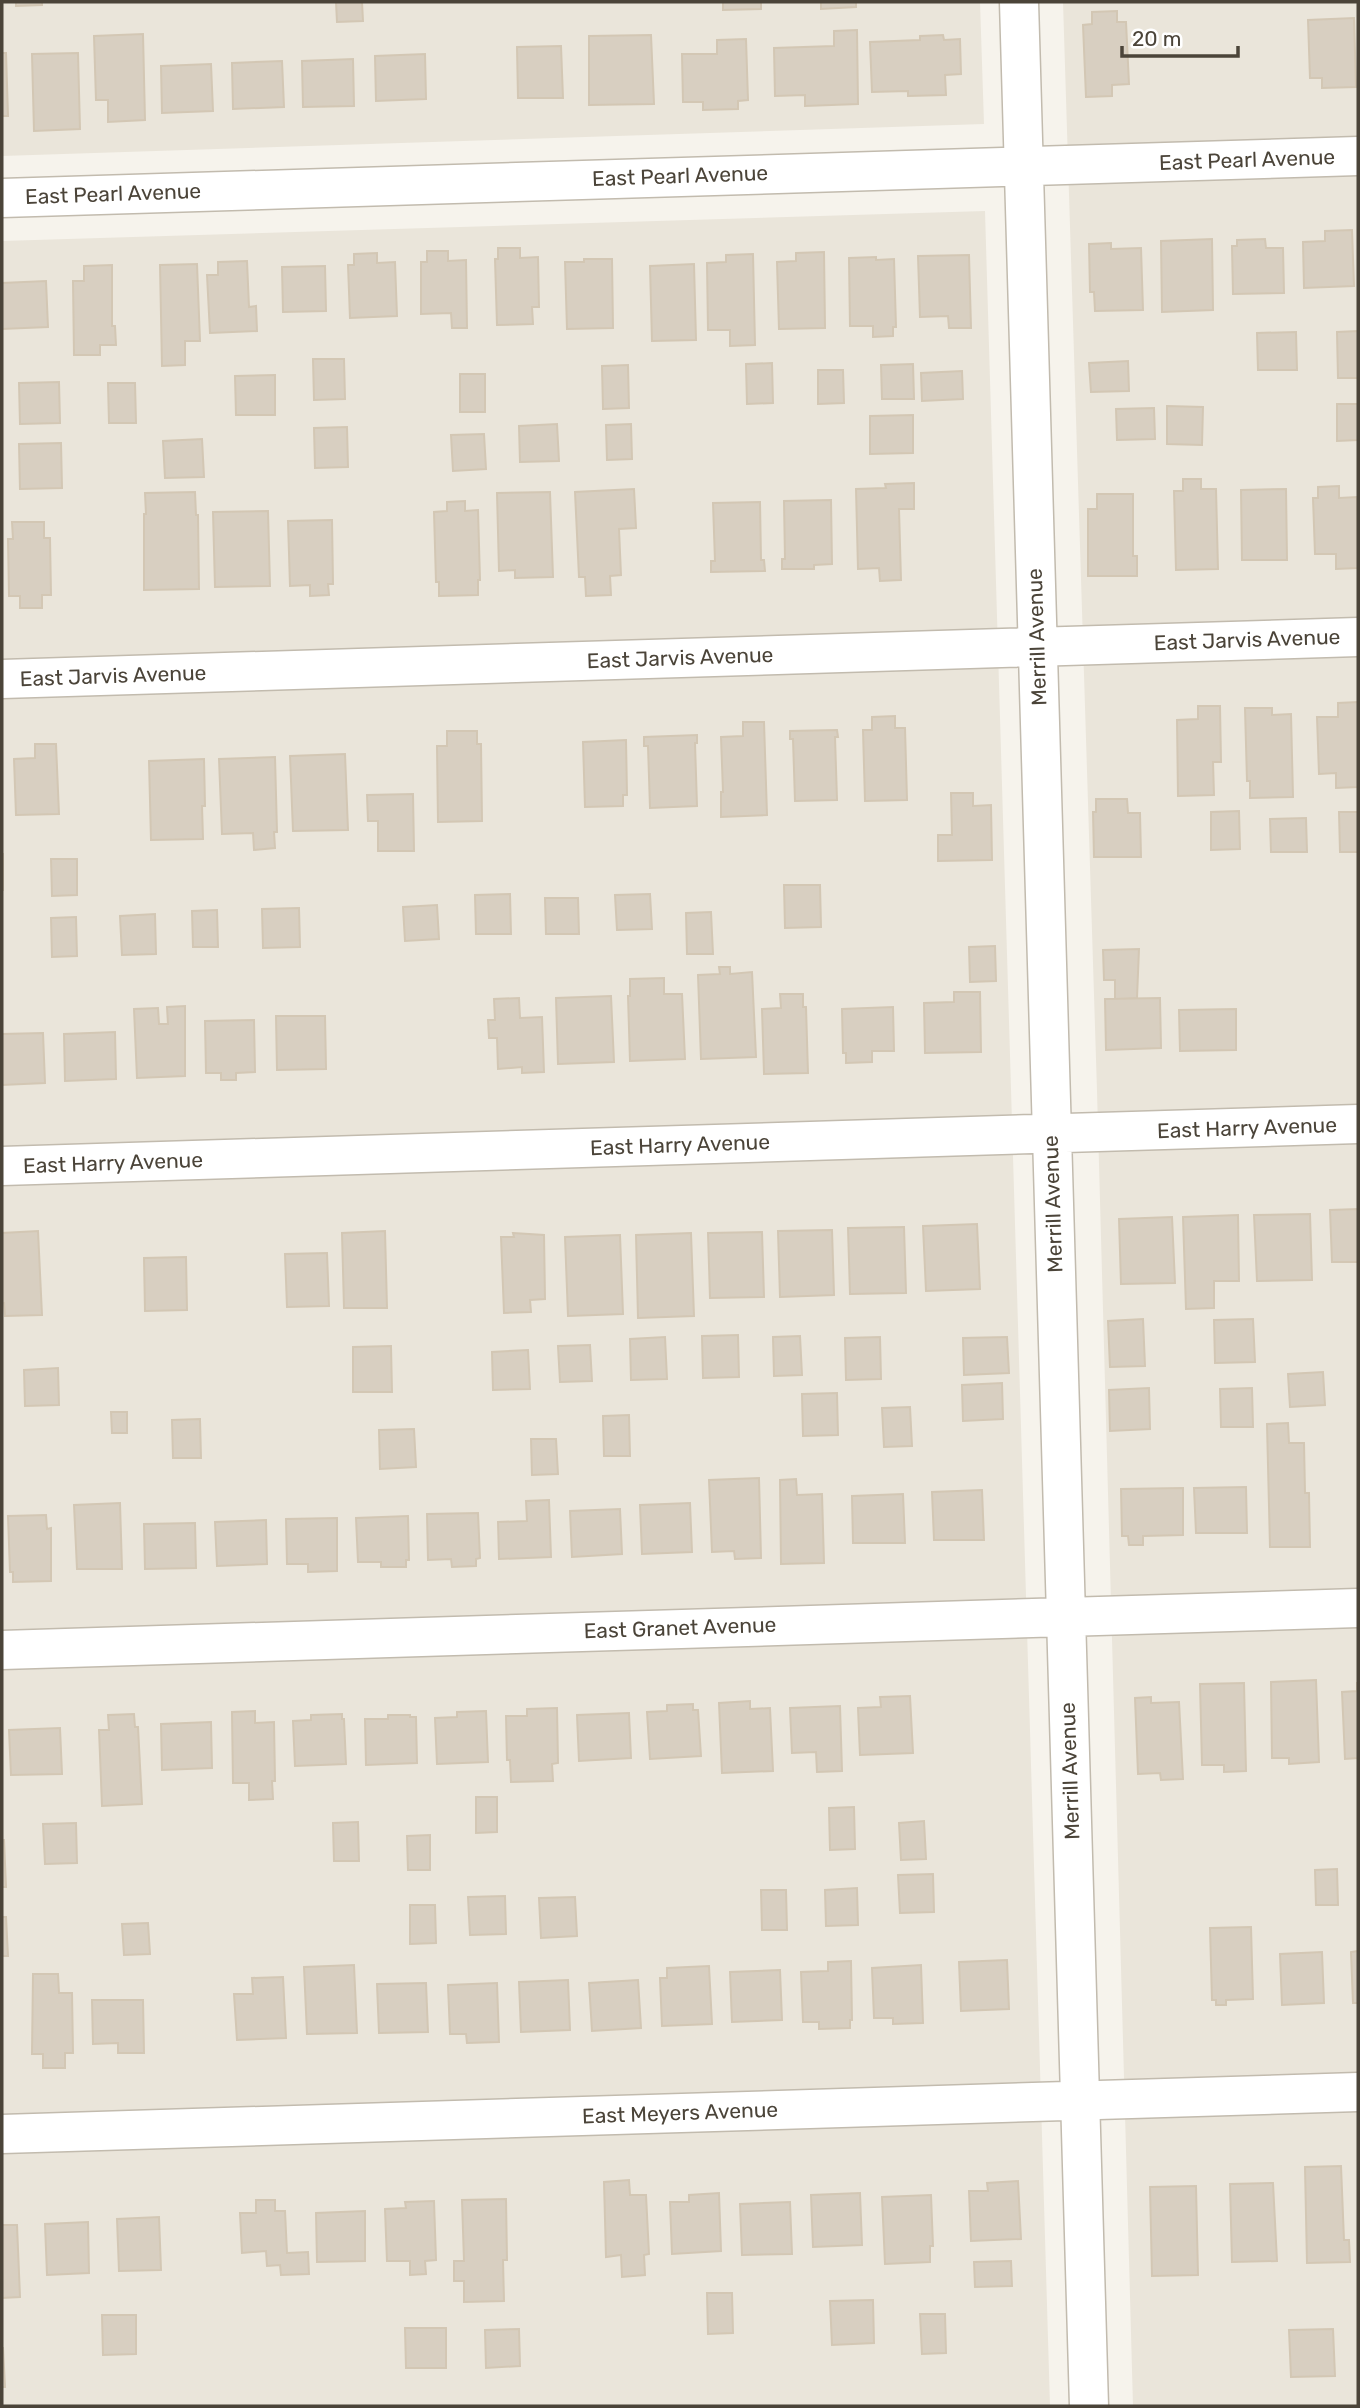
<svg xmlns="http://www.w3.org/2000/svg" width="1360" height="2408" viewBox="0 0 1360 2408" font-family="Rubik,sans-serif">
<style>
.residential{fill:#eae5da}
.building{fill:#d8cfc1;stroke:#d3c7b4;stroke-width:2}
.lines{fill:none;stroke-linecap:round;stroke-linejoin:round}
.minor-casing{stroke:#c2bbae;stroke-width:41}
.minor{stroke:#fff;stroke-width:38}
.labels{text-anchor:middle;stroke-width:6;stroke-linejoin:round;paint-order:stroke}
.street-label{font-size:21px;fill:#4b4439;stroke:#fff}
</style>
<rect width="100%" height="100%" fill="#f6f3ec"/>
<path class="residential" d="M2 2H980L984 124 2 156Z
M1063 2H1358V2406H1133L1097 1091Z
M985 211 1050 2406H2V241Z"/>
<path class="building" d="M16 2H42V5L16 6Z
M336 2H362L363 21 337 22Z
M723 2H761V9L723 10Z
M821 2H856V7L821 9Z
M1117 11V22H1126L1129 84 1112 85V96L1086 97 1083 25 1092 24V12Z
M1354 18 1356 87 1322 88V78H1310L1308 20Z
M857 30 858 104 805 106V95L775 96 774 48 834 46V31Z
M143 34 145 120 108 122V100H96L94 36Z
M651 35 654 104 589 105V36Z
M943 35 944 40 960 39 961 74 945 75 946 95 908 96V91L872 92 870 42 920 40V36Z
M746 39 748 100 738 101V109L703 110V102H683L682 54H717V40Z
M561 46 563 98H518L517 47Z
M2 53H6L8 116H2Z
M78 53 80 129 34 131 32 54Z
M425 54 426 99 376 101 375 56Z
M353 59 354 106 303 107 302 61Z
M282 61 284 107 233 109 232 63Z
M211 64 213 111 162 113 161 66Z
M1352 230 1354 286 1304 288 1303 242 1325 241V231Z
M1212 239 1213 310 1162 312 1161 241Z
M1265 239 1266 248H1283L1284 293 1233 294 1232 246H1237V240Z
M1111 243V249L1141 248 1143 310 1095 311 1094 292H1090L1089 244Z
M498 248H520V258L538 257 539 307H532L533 324 497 325 495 259H498Z
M427 251H448V261L466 260 467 328H452L451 313 421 314V262H427Z
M824 252 825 328 779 329 777 262 796 261V253Z
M377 253V263L395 262 397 316 350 318 348 265H354V254Z
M753 254 755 345 730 346V330H708L707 263 726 262V255Z
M969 255 971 328H949L948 316 920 317 918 256Z
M876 257V260L894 259 896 327H893V336L873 337V326H850L849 258Z
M584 259H612L613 328 567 329 565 262H584Z
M247 261 249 307 256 306 257 331 210 333 207 275H218V262Z
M197 264 200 341H185V365L162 366 160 265Z
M694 264 696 340 652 341 650 266Z
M112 265V326H115L116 345H100V355H74L73 281H84V266Z
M325 266 326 311 283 312 282 267Z
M46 281 48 327 2 329V283Z
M1358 331V378H1338L1337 332Z
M1296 332 1297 370H1258L1257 333Z
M313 359H344L345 399 314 400Z
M1128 361 1129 391 1091 392 1089 363Z
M772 363 773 403 747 404 746 364Z
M913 364 914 399H882L881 365Z
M628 365 629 408 603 409 602 366Z
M818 370H843L844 403 818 404Z
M962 371 963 399 922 401 921 373Z
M460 374H485V412H460Z
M275 375V415H236L235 376Z
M59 382 60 423 20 424 19 383Z
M108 383H135L136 423H109Z
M1337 404H1358V440L1337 441Z
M1167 406 1203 407 1202 445 1167 444Z
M1154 408 1155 439 1117 440 1116 409Z
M913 415V453L870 454V416Z
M557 424 559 461 520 462 519 426Z
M631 424 632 459 607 460 606 425Z
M347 427 348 467 315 468 314 428Z
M484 434 486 469 453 471 451 435Z
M202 439 204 477 165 478 163 441Z
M61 443 62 488 20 489 19 444Z
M1183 479H1201V489H1216L1218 569 1176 570 1174 491H1183Z
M914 483V509H899L901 580 880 581 879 568 858 569 856 489 886 488 885 484Z
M1339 486V498L1357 497 1358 568 1336 569V554H1315L1313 498H1318V487Z
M634 489 636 528 619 529 621 575 610 576 611 595 586 596 585 577H579L575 492Z
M1286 489 1287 560H1242L1241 490Z
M195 492 196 515H198L199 589 144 590V514H146L145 493Z
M550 492 553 577 515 578V570L499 571 497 493Z
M1097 494H1133V556H1137V576H1088V509H1097Z
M831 500 832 564 814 565V569H782V559H785L784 501Z
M465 501V511L478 510 480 580H478V595L439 596V582H436L434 512 447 511V502Z
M760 502 761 560H764L765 571 711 572V561H715L713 503Z
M268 511 270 586 215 587 213 512Z
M332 520 333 584H328L329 595 310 596V585L290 586 288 521Z
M12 522H44V538H50L51 595H42V608H20V596H9L8 539H13Z
M1358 702V787L1336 788V773L1319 774 1317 717H1338V703Z
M1198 706H1220L1221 762H1213L1214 795 1178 796 1177 720 1198 719Z
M1245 708H1272V715L1291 714 1293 797 1250 798V781H1247Z
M895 716V728H905L907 800 865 801 863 730H872V717Z
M743 722H764L767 815 721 817V792H723L721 737 743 736Z
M837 730 838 737H835L837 800 795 801 793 739H790V731Z
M447 731H477V744H481L482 821 438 822 437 746H447Z
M697 735V743H695L697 806 650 808 648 746H644V737Z
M626 740 627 795H623V806L585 807 583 742Z
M35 744H56L59 814 16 815 14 759 35 758Z
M345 754 348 830 293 831 290 756Z
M275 757 277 832H274L275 848 254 850 253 833 222 834 219 759Z
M204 759 205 806H202L203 839 151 840 149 761Z
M951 793H973V806L991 805 992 860 938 861V835H952Z
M413 794 414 851H378V821H368L367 795Z
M1096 799H1127L1128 813H1140L1141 857H1094L1093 812H1096Z
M1239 811 1240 849 1211 850V812Z
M1339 812H1358V852H1340Z
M1306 818 1307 852H1271L1270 819Z
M2 854H3V890H2Z
M51 859H77V895L52 896Z
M784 885H820L821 927 785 928Z
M510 894 511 934H476L475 895Z
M650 894 652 929 617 930 615 895Z
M545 898H578L579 934H546Z
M437 905 439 939 405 941 403 907Z
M299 908 300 947 263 948 262 909Z
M217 910 218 947H193L192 911Z
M711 912 713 954H687L686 913Z
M155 914 156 954 122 955 120 916Z
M76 917 77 956 52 957 51 918Z
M995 946 996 981 970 982 969 947Z
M1139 949 1137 998 1115 999V980H1104L1103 950Z
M719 967H730V974L752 972 756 1057 701 1059 698 975 720 974Z
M664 978V994H682L685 1059 630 1061 628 996H630V979Z
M954 992H980L981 1052 925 1053 924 1003 954 1002Z
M780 994H803V1007H806L808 1073 764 1074 762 1009 781 1008Z
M611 996 614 1062 558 1064 556 998Z
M519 998 520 1018 542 1017 544 1072 522 1073V1067L498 1069 497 1038H489L488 1020H495L494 999Z
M1160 998 1161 1048 1106 1050 1105 999Z
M185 1006V1076L137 1078 134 1009 158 1008 159 1024H168L167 1007Z
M893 1007 894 1051H872V1062L846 1063V1053H843L842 1009Z
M1236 1009V1050L1180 1051 1179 1010Z
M276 1016H325L326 1069 277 1070Z
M254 1020 255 1072 236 1073V1080H221V1073H206L205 1021Z
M115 1032 116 1079 65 1081 64 1034Z
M43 1033 45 1083 2 1085V1034Z
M1358 1209V1262H1332L1330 1210Z
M1310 1214 1312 1280 1257 1281 1254 1215Z
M1238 1215 1239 1281H1214V1308L1186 1309 1183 1217Z
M1172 1217 1175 1283 1121 1284 1119 1219Z
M977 1224 980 1289 926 1291 923 1226Z
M904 1227 906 1293 850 1294 848 1228Z
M832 1230 834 1295 780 1297 778 1231Z
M38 1231 42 1315 5 1316 4 1303H2V1233Z
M385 1231 387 1308H344L342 1233Z
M762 1232 764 1297 710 1298 708 1233Z
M513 1233 544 1235 545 1299 530 1300 531 1312 504 1313 501 1237H514Z
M691 1233 694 1316 638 1318 636 1235Z
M620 1235 623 1314 568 1316 565 1237Z
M327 1253 329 1306 287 1307 285 1254Z
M186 1257 187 1310 145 1311 144 1258Z
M1143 1319 1145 1366 1110 1367 1108 1321Z
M1253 1319 1255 1362 1215 1363 1214 1320Z
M738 1335 739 1377 703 1378 702 1336Z
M800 1336 802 1375 774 1376 773 1337Z
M665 1337 667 1379 631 1380 630 1339Z
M880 1337 881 1379 846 1380 845 1338Z
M1007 1337 1009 1373 964 1375 963 1338Z
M590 1345 592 1381 560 1382 558 1346Z
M391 1346 392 1392H353V1347Z
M528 1350 530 1389 493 1390 492 1352Z
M58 1368 59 1405 25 1406 24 1370Z
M1323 1372 1325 1405 1290 1407 1288 1374Z
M1002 1383 1003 1419 963 1421 962 1385Z
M1149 1388 1150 1429 1110 1431 1109 1390Z
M1252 1388 1253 1427H1221L1220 1389Z
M837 1393 838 1435 803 1436 802 1394Z
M910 1407 912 1446 884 1447 882 1408Z
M111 1412H127V1433H112Z
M629 1415 630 1456H604L603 1416Z
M200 1419 201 1458H173L172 1420Z
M1288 1423 1289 1443H1304L1305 1493H1309L1310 1547H1270L1267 1424Z
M414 1429 416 1467 380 1469 379 1430Z
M531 1439H556L558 1474 532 1475Z
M759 1478 761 1558 735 1559 734 1551 712 1552 709 1480Z
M796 1479 797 1495 822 1494 824 1563 781 1564 780 1480Z
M1246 1487 1247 1533H1196L1194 1488Z
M1183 1488V1535L1143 1536V1545H1129L1128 1536H1122L1121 1489Z
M982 1490 984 1540H934L932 1492Z
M903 1494 905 1543H853L852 1496Z
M549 1500 551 1557 499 1559 498 1522 527 1521 526 1501Z
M120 1503 122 1569H77L74 1505Z
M690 1503 692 1552 642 1554 640 1505Z
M620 1509 622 1554 572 1557 570 1511Z
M478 1513 480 1558 476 1559V1566L452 1567 451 1559 428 1560 427 1514Z
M46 1515 47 1529 51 1528V1581L13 1582V1572H10L8 1516Z
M408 1516 409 1560H406V1567H381V1562H358L356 1518Z
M337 1518V1571L308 1572V1564H287L286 1519Z
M266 1520 267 1564 217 1566 215 1522Z
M195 1523 196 1568 145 1569 144 1524Z
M1316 1680 1319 1762 1289 1764V1758H1272L1271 1682Z
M1244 1683 1246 1771 1224 1772V1765H1202L1200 1684Z
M1357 1683H1358V1758L1345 1759 1342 1692 1357 1691Z
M910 1696 913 1753 860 1755 858 1708 881 1707 880 1697Z
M1151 1697V1703L1179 1702 1183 1779 1161 1780 1160 1773 1138 1774 1135 1698Z
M750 1701V1709L770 1708 773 1771 722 1773 719 1703Z
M693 1704V1710H698L701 1756 650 1759 647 1712 667 1711V1705Z
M840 1706 842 1771 817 1772 816 1752 792 1753 790 1708Z
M557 1708 558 1763 552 1764 553 1781 511 1782 510 1760H507L506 1716H527V1709Z
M255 1711V1723L274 1722 275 1781H272L273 1799 249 1800V1783H233L232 1712Z
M486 1711 488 1762 437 1764 435 1718 457 1717V1712Z
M629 1713 631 1758 579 1761 577 1715Z
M134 1714 135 1727H138L142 1804 102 1806 99 1730H109L108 1715Z
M342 1714V1719H344L346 1764 295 1766 293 1721 311 1720V1715Z
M388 1715H410V1717H416L417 1763 366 1765 365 1719H388Z
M211 1722 212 1768 162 1770 161 1724Z
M60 1728 62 1774 11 1775 9 1730Z
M476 1797H497V1832L476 1833Z
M854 1807 855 1849 830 1850 829 1808Z
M924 1821 926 1859 901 1860 899 1823Z
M358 1822 359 1861H334L333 1823Z
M76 1823 77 1863 45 1864 43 1824Z
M430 1835V1870H408L407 1836Z
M2 1840H4L6 1887H2Z
M1337 1869 1338 1905H1316L1315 1870Z
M933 1874 934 1912 900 1913 898 1875Z
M857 1888 858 1925 826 1926 825 1890Z
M761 1890H786L787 1930H762Z
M505 1896 506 1934 470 1935 468 1897Z
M575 1897 577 1936 541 1938 539 1898Z
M410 1905H435L436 1943 410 1944Z
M2 1917H6L8 1956H2Z
M148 1923 150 1954 124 1955 122 1924Z
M1251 1927 1253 1999 1226 2000V2005H1216V2000H1212L1210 1928Z
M1358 1951V2003H1353L1351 1952Z
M1322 1952 1324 2003 1282 2005 1280 1954Z
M1007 1960 1009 2009 961 2011 959 1962Z
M851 1961 852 2020H850V2028L819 2029V2022H803L801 1972 828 1971V1962Z
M354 1965 357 2033 307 2034 304 1967Z
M921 1965 923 2023 893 2024V2018H874L872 1968Z
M709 1966 712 2024 662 2026 660 1978H667V1968Z
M780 1970 782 2020 732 2022 730 1972Z
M33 1974H58L59 1993H72L73 2053H65V2068H43V2054H32Z
M283 1977 286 2038 237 2040 234 1994H253L252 1978Z
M568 1980 570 2030 521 2032 519 1982Z
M638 1980 641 2028 592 2031 589 1983Z
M426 1983 428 2032 379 2033 377 1984Z
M497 1983 499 2042 467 2043 466 2034H450L448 1985Z
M92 2000H143L144 2053H118V2043L93 2044Z
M1341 2166 1344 2240H1349L1350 2262 1307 2263 1305 2167Z
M629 2180 630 2195H646L649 2254 644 2255 645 2275 622 2277 621 2255 606 2257 604 2182Z
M1018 2181 1021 2239 971 2241 969 2191H988L987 2183Z
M1273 2183 1277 2261 1232 2262 1230 2184Z
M1196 2186 1198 2275 1152 2276 1150 2187Z
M719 2193 721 2251 672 2254 670 2202H689V2195Z
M860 2193 862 2245 813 2247 811 2195Z
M931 2195 933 2246H930V2262L885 2264 882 2197Z
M506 2199 507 2260H503L504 2301 464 2302V2281H454V2261H464L462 2200Z
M256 2200H275V2211H285L287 2253 308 2252 309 2274 281 2275 280 2265 267 2266 266 2251 242 2253 240 2213H256Z
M434 2201 436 2260 425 2261 426 2274 410 2275V2261H387L385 2209 406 2208 405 2202Z
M790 2202 792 2254 742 2255 740 2204Z
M365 2211V2261L317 2262 316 2213Z
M159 2217 161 2270 119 2271 117 2219Z
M88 2222 89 2273 47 2275 45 2224Z
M2 2225H17L20 2297 2 2298Z
M1011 2261 1012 2286 975 2287 974 2262Z
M707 2293H732L733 2333 708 2334Z
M873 2300 874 2343 832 2345 830 2301Z
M920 2314H945L946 2353 922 2354Z
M102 2315H136V2354L103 2355Z
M405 2328H446V2368H406Z
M519 2329 520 2366 486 2368 485 2330Z
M1333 2329 1335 2376 1291 2377 1289 2330Z
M2 2348H3L5 2387H2Z"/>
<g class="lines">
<g class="minor-casing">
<path id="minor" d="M1019 2 1089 2406
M2 198 1358 156
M2 679 1358 637
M2 1166 1358 1124
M2 1650 1358 1608
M2 2134 1358 2092"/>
</g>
<use href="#minor" class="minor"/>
</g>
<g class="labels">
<g class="street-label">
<text transform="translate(1247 160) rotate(-2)" y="7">East Pearl Avenue</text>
<text transform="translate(680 176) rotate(-2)" y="7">East Pearl Avenue</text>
<text transform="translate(113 194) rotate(-2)" y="7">East Pearl Avenue</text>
<text transform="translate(1037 637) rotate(-92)" y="7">Merrill Avenue</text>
<text transform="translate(1247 640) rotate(-2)" y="7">East Jarvis Avenue</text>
<text transform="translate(680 658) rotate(-2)" y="7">East Jarvis Avenue</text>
<text transform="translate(113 676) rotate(-2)" y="7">East Jarvis Avenue</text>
<text transform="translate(1247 1128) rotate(-2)" y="7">East Harry Avenue</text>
<text transform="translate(680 1145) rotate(-2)" y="7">East Harry Avenue</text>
<text transform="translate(113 1163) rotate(-2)" y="7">East Harry Avenue</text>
<text transform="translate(1053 1204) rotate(-92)" y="7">Merrill Avenue</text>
<text transform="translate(680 1628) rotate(-2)" y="7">East Granet Avenue</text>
<text transform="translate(1070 1771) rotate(-92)" y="7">Merrill Avenue</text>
<text transform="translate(680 2113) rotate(-2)" y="7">East Meyers Avenue</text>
</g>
</g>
<rect width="1360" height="2408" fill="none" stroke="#4b4439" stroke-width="7"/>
<path d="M1122 46v10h116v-10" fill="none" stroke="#4b4439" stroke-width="3.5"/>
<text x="1132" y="46" font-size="21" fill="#4b4439" stroke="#ffffff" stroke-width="5" paint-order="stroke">20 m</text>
</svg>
